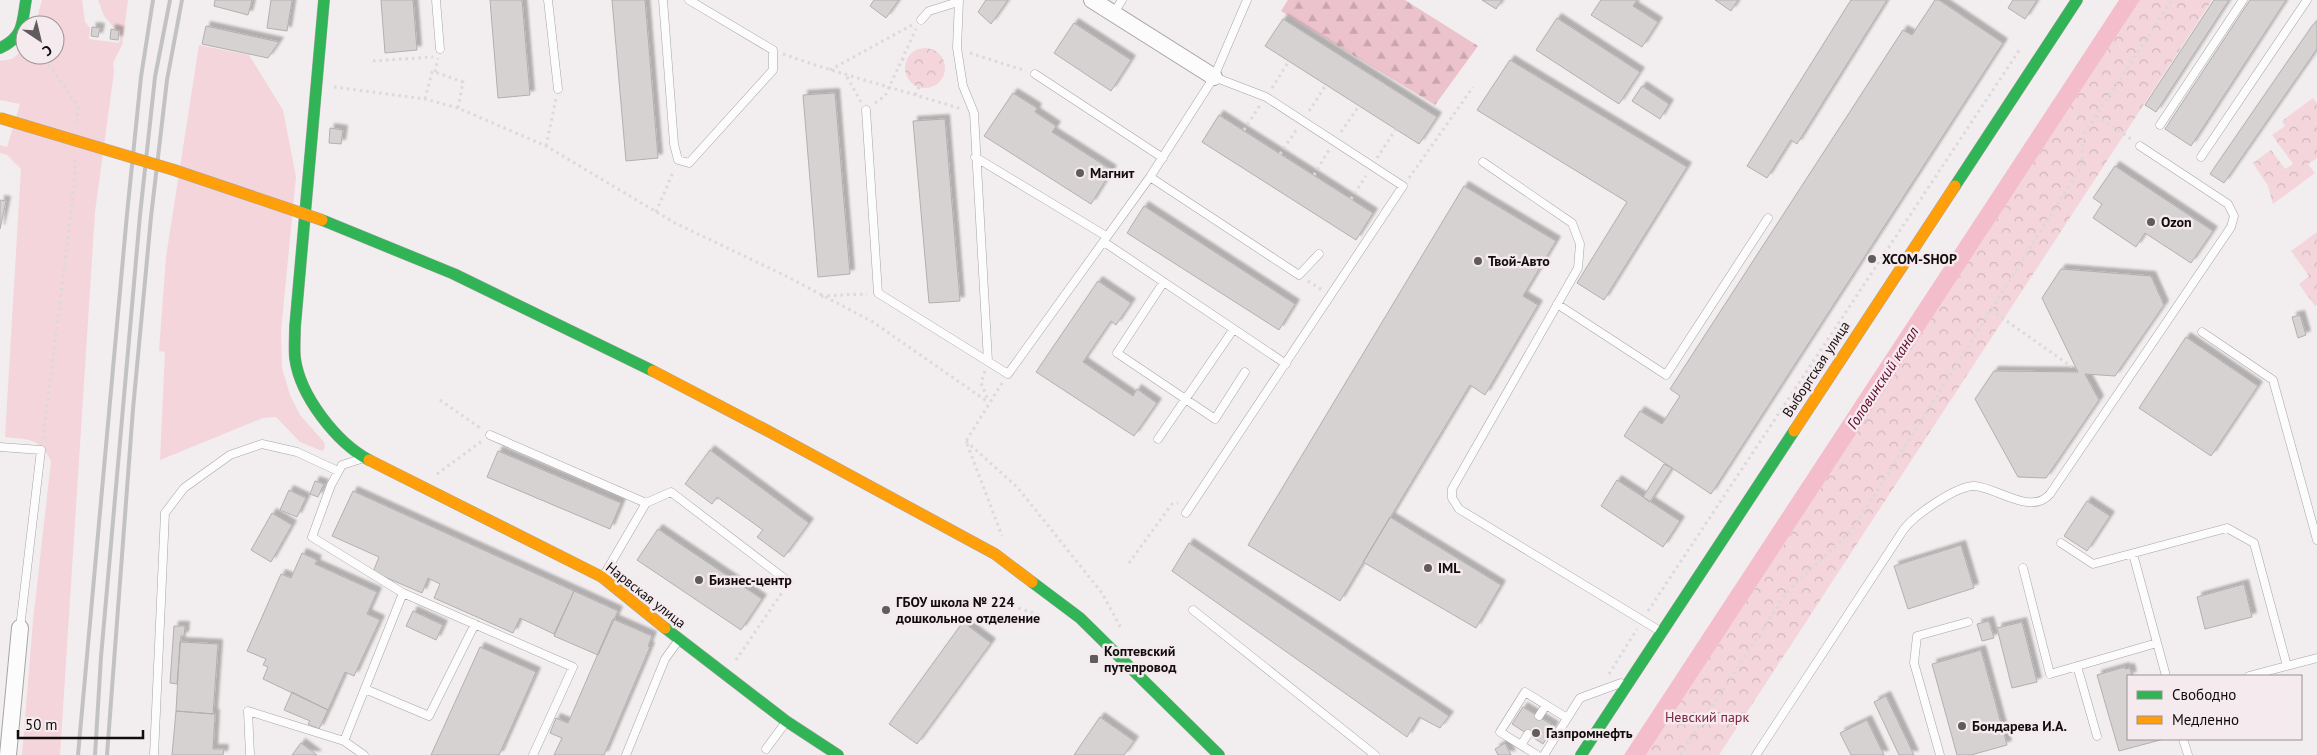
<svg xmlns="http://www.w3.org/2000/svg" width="2317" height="755" viewBox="0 0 2317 755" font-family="'PT Sans',sans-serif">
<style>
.grass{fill:#f4d5dc}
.forest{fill:url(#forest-firs)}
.park{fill:url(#park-crowns)}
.water{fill:#f3bdcb}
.building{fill:#d6d2d2;stroke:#b3afb0;filter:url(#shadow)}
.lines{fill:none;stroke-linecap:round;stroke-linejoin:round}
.lane-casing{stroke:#a8a4a5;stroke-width:9}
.street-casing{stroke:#a8a4a5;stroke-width:18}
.fast-casing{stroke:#a8a4a5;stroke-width:12}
.slow-casing{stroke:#a8a4a5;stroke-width:12}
.path{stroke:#dbd9da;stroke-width:3;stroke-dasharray:2.5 4;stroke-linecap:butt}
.lane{stroke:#fdfcfc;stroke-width:8}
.street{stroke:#fdfcfc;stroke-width:16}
.fast{stroke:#30b455;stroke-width:11}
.slow{stroke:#ff9f0a;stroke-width:11}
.rail{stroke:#c3c2c3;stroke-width:4}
.fast-bridge-casing{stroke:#a8a4a5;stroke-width:12;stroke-linecap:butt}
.slow-bridge-casing{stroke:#a8a4a5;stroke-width:12;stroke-linecap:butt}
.fast-bridge{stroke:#30b455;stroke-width:11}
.slow-bridge{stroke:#ff9f0a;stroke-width:11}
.poi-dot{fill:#605b5c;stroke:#f5eaed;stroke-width:2}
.labels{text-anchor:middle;stroke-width:5;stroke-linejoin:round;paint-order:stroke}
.poi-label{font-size:14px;font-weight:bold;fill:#110d0e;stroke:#f5eaed;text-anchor:start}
.street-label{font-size:14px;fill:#110d0e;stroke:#f5eaed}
.park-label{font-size:14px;fill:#7b2643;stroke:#f5eaed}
.water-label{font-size:15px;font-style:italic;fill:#5d042b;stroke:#f5eaed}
</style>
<defs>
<pattern id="forest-firs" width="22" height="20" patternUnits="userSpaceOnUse" patternTransform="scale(1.25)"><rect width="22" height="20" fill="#ecc2cc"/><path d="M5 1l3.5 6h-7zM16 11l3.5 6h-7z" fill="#c9a6ae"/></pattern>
<pattern id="park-crowns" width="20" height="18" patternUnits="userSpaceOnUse" patternTransform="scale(1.25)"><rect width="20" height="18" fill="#f4d5dc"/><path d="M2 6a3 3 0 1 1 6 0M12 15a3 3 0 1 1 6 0" fill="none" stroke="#d0b6bc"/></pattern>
<filter id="shadow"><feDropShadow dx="4.5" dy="-4.5" stdDeviation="1" flood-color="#0004"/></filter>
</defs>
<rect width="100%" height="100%" fill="#f2edee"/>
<path class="grass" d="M42 0H82L85 22 90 28 89 39 119 43 121 30 115 29 104 16 98 0H128L122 45 113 63 114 72 95 212 60 755H22L33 621 51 461C39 437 29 440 5 437L21 169 7 155 0 153V145L7 147 20 104 0 100V61L12 59 25 48V55H55V25H35Z
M199 45 249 55 283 110 296 177 281 331 282 368 290 395 300 415 324 442 325 448 322 451 300 442 276 417 263 418 160 460 165 352 159 351 166 257Z"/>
<path class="forest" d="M1288 0H1405L1478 46 1435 105 1281 11Z"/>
<path class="park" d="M2140 0H2212L1719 755H1646Z
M905 68a20 20 0 1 1 40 0a20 20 0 1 1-40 0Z
M2313 98 2317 103V158L2308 164 2315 173 2273 204 2268 186 2253 163 2271 150 2285 169 2293 164 2272 135 2285 126 2282 121Z
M2317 232V305L2315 306 2299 284 2309 276 2291 251Z"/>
<path class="water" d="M2119 0H2140L1646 755H1624Z"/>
<path class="building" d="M215 0H252L248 15 214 6Z
M271 0H292L287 31 267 28Z
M381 0H413L417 50 385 53Z
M490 0H522L530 95 498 98Z
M612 0H645L658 158 626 161Z
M874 0H897L898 1 886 18 870 6Z
M986 0H1008L991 24 978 12Z
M1482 0H1502L1496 9Z
M1601 0H1637L1633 6 1658 22 1642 47 1591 15Z
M1715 0H1738L1731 11Z
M1851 0H1887L1797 144 1791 140 1767 178 1747 166Z
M1935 0H1939L2003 43 1711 494 1624 436 1640 411 1662 424 1680 396 1670 389 1903 30 1912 35Z
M2013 0H2037L2025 19 2008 8Z
M2214 0H2229L2156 112 2145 105Z
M2250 0H2286L2191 146 2165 129Z
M1557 18 1640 72 1619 104 1536 50Z
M1283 19 1437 117 1419 144 1265 46Z
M2317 21V49L2224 183 2210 174 2312 26Z
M1074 23 1131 60 1111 91 1054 53Z
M206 26 279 42 268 58 202 44Z
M92 27 100 28 98 37 91 36Z
M111 29 119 31 118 40 110 39Z
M1510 60 1687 167 1604 300 1577 283 1627 202 1477 110Z
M1642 86 1669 104 1660 119 1632 101Z
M835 93 850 274 818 277 803 95Z
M1013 93 1037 108 1035 112 1056 126 1052 132 1112 170 1091 204 984 136Z
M1219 115 1373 213 1356 240 1202 142Z
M945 119 960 301 929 303 913 121Z
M330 128 343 130 341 144 329 143Z
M2115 166 2213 231 2191 263 2145 233 2136 247 2093 218 2102 204 2093 198Z
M1464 186 1556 241 1523 296 1538 305 1485 395 1470 385 1340 601 1248 545Z
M0 200 6 201 0 229Z
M1144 206 1295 304 1279 330 1127 233Z
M2061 269 2151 276 2164 305 2115 376 2085 374 2099 400 2046 478 2018 477 1975 399 1994 371 2078 372 2042 298Z
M1098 281 1131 303 1116 325 1111 321 1083 362 1133 396 1137 389 1157 403 1134 436 1036 372Z
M2300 315 2306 335 2298 338 2292 317Z
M2186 337 2258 386 2211 456 2139 408Z
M710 450 809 523 784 557 757 537 763 530 724 502 717 497 712 504 685 484Z
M498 451 621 503 610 529 487 477Z
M1664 464 1672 468 1650 502 1643 497Z
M1617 480 1680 521 1663 547 1601 506Z
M315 481 324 484 318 497 310 494Z
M289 490 306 498 297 517 280 510Z
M353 491 574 591 554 634 520 618 513 633 434 598 440 584 428 578 422 593 373 572 379 557 332 536Z
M2087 501 2110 516 2087 551 2064 536Z
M272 513 292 525 271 562 251 550Z
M1390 517 1501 585 1476 628 1363 562Z
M658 529 762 599 741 630 637 560Z
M1189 543 1449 716 1440 728 1419 717 1407 737 1172 571Z
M1961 545 1974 588 1908 609 1894 566Z
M302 553 317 560 315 564 377 592 367 614 380 620 354 676 345 672 328 710 263 679 268 667 263 665 266 659 247 651 281 574 291 578Z
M2244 584 2252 617 2205 629 2197 597Z
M574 591 618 611 598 655 554 636Z
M413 611 443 625 436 640 406 626Z
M613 619 652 636 648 646 650 647 604 755H554L562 738 550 733 556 718 568 723Z
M1989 621 1994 638 1982 641 1977 624Z
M963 622 991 643 917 744 889 724Z
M2022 622 2037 682 2012 688 1997 628Z
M174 626H185L184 636H181L177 684 170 683Z
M180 642 218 644 213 714 176 711Z
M480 647 536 672 499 755H431Z
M1981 650 2007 745 1971 755H1957L1932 664Z
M2125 667V669L2130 668 2132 676H2128V739H2164L2119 751 2097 675Z
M292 692 328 710 319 729 308 724 310 721 284 710Z
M1886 696 1914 755H1899L1874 702Z
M1523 707 1554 726 1543 744 1512 724Z
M176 711 215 714 213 749H224L223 755H172Z
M1100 717 1134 741 1124 755H1074Z
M1867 720 1884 755H1851L1840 733Z
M301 743 317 755H292Z
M1505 743 1511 755H1498L1495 749Z"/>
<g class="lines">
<g class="lane-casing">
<path id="lane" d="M436 0 440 49
M548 0 558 89
M663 0 674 144 678 160 689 163 773 70V50L689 0
M959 0 957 48 963 86 974 113 988 361
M1113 14 1122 0
M921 20 929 11 958 2 956 0
M1035 74 1163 158
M866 110 878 293 1008 374 1150 177 1214 77 1247 0
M2160 125 2243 0
M975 157 1106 236
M2201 157 2307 0
M1483 162 1572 223 1580 244 1578 268 1452 489V498L1459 509 1660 631
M1150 177 1299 275 1319 254
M1104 242 1286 364
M1163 283 1117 353 1215 419 1245 372
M1557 304 1666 375 1768 218
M2202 332 2273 380 2317 540
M490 435 646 503 604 575
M1158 439 1233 330
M0 447 41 450 20 628
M361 459 342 465 331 485 312 537 403 593 573 667 533 755
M646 503 671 492 789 582
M1186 513 1403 186 1266 97 1214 77
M2061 543 2093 564 2227 528 2254 543 2287 666
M2133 554 2166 676
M2023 568 2050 674 2157 643
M1193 610 1375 755
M2077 666 2097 736
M2249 676 2317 658
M365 689 429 716 475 624
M1539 716 1546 705
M2183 739 2188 755
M1521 745 1528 734
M766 749 786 722
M154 755 165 513 184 488 230 455 262 444 297 452 338 471
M250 755 248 711 344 741
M364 755 344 741 403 593
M626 755 665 659 678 641
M1537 755 1500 732 1525 692 1567 718
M1544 755 1580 698 1621 683
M1756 755 1904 529C1915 515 1957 485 1975 486 1998 488 2031 516 2050 494L2231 227 2234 216 2228 204 2140 146
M1940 755 1914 663 1917 636 1968 622"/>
</g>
<g class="street-casing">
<path id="street" d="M1092 0 1214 77
M8 755 20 628"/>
</g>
<g class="fast-casing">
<path id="fast" d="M324 0 295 327C295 337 294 348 295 358 300 396 336 442 369 460
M0 48C24 37 22 23 26 0
M1955 186 2077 0
M1032 582 1080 618 1219 755
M665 628 786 721 838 755
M1581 755 1794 431"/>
</g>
<g class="slow-casing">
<path id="slow" d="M768 431 995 554 1032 582
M1794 431 1955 186
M369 460 602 577 665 628"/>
</g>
<path class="path" d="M970 53 1026 71
M783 54C842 75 902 90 961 109
M39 55 53 70 78 106 77 121
M902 59 907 61
M373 61 433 57
M830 70 912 25
M435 72 438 58
M847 77 861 102
M334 87 425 99 458 108 546 146 675 223 786 276 873 322 988 402
M1272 88 1289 61
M915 95 919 87
M425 99 432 72H435L463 82 458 108
M875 103 885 96 916 29
M1309 111 1326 85
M2096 116 2131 139
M1244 130 1260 105
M1341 132 1359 106
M546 146 556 99
M1280 154 1297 129
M1377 158 1396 129
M1314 175 1329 150
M1409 178 1473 87
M1351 199 1366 176
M656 212 674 170
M1308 281 1322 290
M821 296 867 294
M1991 310 2072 367
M985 371 981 383 988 400
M1002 383 966 441 1002 536
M440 400 480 428
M43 439 74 187 75 160
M966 441 1018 488 1102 593 1122 630
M437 474 482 441
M1129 563 1172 504 1178 503
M1006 604 1039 615
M1648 611 2020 49
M736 660 783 591
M1609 674 1637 629
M1680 755 1787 592 1853 529 2081 167 2084 134 2172 0"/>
<use href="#lane" class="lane"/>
<use href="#street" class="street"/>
<use href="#fast" class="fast"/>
<use href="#slow" class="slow"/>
<path class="rail" d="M78 755 127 214 141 77 153 0
M95 755 101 657 140 215 155 77 170 0
M107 755 133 409 151 217 167 80 182 0"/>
<g class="fast-bridge-casing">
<path id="fast-bridge" d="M322 220 454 274 653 371"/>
</g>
<g class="slow-bridge-casing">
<path id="slow-bridge" d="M0 118 174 170 322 220
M653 371 768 431"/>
</g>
<use href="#fast-bridge" class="fast-bridge"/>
<use href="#slow-bridge" class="slow-bridge"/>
</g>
<g class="poi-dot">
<circle cx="1080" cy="173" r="5"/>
<circle cx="2151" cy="222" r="5"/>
<circle cx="1872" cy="259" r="5"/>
<circle cx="1478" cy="261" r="5"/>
<circle cx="1428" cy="568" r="5"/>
<circle cx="699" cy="580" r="5"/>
<circle cx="886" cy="610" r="5"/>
<rect x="1089" y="654" width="10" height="10" rx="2.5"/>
<circle cx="1962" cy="726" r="5"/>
<circle cx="1536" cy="733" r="5"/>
</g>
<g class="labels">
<g class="poi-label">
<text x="1090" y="178">Магнит</text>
<text x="2161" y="227">Ozon</text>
<text x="1882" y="264">XCOM-SHOP</text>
<text x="1488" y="266">Твой-Авто</text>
<text x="1438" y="573">IML</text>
<text x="709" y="585">Бизнес-центр</text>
<text x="896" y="607">ГБОУ школа № 224<tspan x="896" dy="16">дошкольное отделение</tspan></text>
<text x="1104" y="656">Коптевский<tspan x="1104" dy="16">путепровод</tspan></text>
<text x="1972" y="731">Бондарева И.А.</text>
<text x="1546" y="738">Газпромнефть</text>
</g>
<g class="street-label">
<text transform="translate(1816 369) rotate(-57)" y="5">Выборгская улица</text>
<text transform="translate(646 595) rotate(38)" y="5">Нарвская улица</text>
</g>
<g class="park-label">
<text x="1707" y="722">Невский парк</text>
</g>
<g class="water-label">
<text transform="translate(1883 378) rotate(-57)" y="5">Головинский канал</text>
</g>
</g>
<rect x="2127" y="675" width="175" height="65" fill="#f5eaed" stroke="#9a9294"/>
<rect x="2137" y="691" width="25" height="8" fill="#30b455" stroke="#9a9294"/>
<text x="2172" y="700" font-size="15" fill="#110d0e">Свободно</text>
<rect x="2137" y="716" width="25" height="8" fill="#ff9f0a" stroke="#9a9294"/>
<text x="2172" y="725" font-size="15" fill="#110d0e">Медленно</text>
<g transform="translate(40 40) rotate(145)"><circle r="24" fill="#f5eaed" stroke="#9a9294"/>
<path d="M0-4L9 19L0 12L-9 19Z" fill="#605b5c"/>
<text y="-8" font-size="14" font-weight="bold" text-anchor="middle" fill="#110d0e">С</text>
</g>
<path d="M18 730v8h125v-8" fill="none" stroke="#110d0e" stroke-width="2.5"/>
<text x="25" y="730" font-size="15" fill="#110d0e" stroke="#f5eaed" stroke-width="4" paint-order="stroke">50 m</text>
</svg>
